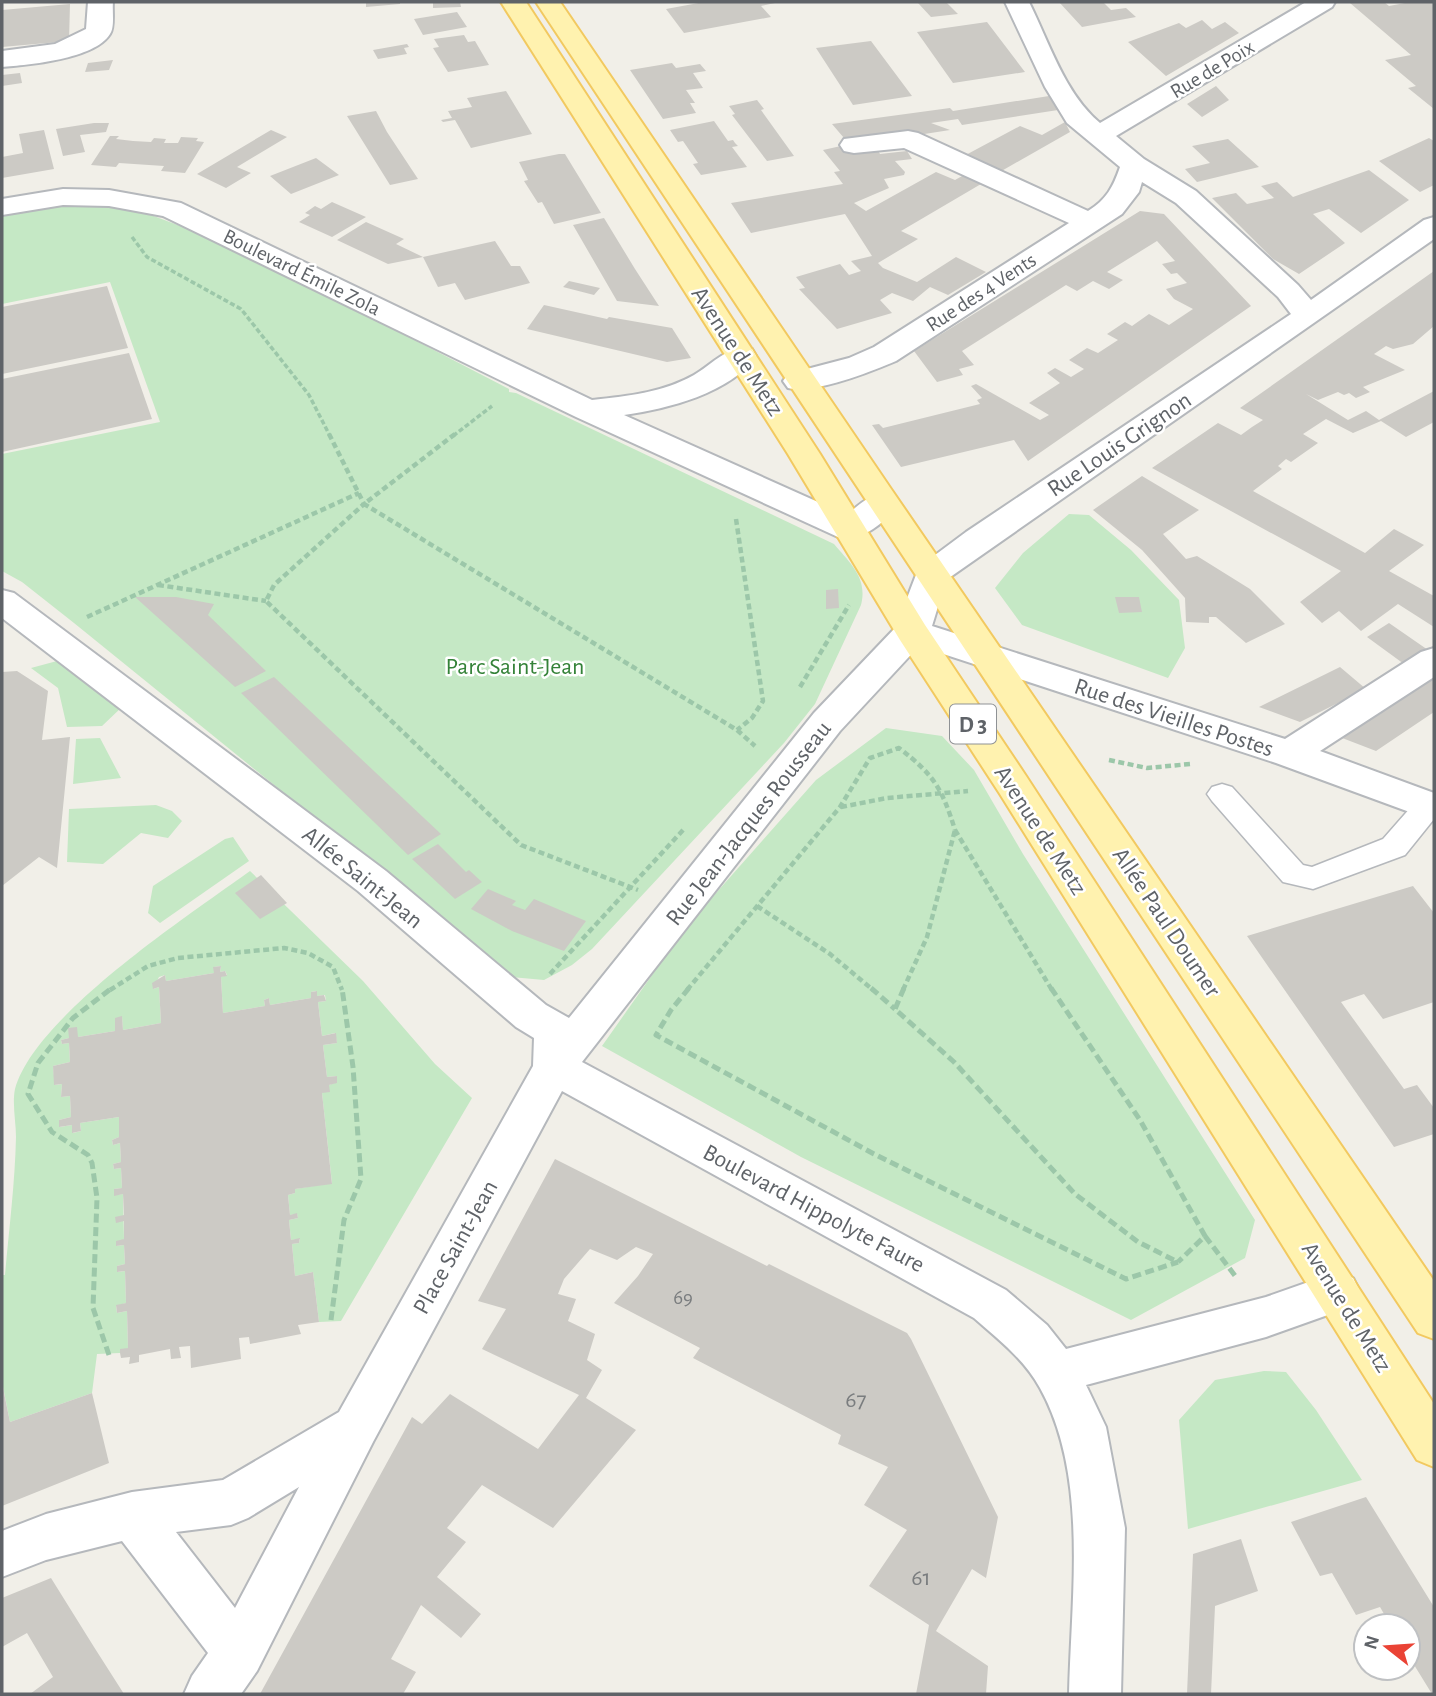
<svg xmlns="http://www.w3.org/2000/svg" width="1436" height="1696" viewBox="0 0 1436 1696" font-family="'Alegreya Sans',sans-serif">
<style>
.green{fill:#c5e8c5}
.building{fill:#cccac5}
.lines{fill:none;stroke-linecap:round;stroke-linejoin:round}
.lane-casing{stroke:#b5b8bc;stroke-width:3}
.street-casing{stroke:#b5b8bc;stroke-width:4}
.primary-casing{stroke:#f2c960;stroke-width:4}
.path-far2{stroke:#9cc7a9;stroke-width:3.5;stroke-dasharray:5 2.5;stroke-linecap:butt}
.path-far1{stroke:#9cc7a9;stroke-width:4.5;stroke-dasharray:6 3.5;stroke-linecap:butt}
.path{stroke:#9cc7a9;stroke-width:5;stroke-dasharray:9 4.5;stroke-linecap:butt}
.lane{fill:#fff;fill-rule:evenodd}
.street{fill:#fff;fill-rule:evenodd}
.primary{fill:#fff2af;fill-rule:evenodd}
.labels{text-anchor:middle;stroke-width:5;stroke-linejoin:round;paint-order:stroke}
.far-street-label{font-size:21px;fill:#5f6368;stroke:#fff}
.number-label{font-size:21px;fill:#7a7d7f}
.shield{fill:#fff;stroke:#8f9295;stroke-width:2}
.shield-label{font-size:23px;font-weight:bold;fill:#5f6368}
.street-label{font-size:24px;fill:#5f6368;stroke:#fff}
.park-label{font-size:24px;fill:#348238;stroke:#fff}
.near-number-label{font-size:24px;fill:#7a7d7f}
</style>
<rect width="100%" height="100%" fill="#f1efe8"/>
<path class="green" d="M72 205 108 206 151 215 207 236 320 291 509 389V392L516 393 834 544C850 563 868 578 861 605L815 704 784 743 592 949 572 965 544 980 511 977 74 623 22 582 2 571V454L160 422 110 282 2 304V212Z
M1069 514 1089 515 1131 550 1179 600 1185 648 1168 678 1022 625 995 588 1023 553Z
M57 661 122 707 102 726 67 727 58 688 31 668Z
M886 728 942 736 974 770 1023 854 1255 1220 1245 1258 1131 1320 801 1157 602 1046 686 927 816 780Z
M100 738 121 778 73 784 76 739Z
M156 805 172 811 182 821 168 838 141 833 103 864 67 862 69 809Z
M233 837 249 861 160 923 148 913 153 886 225 839Z
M250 871 363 981 435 1064 472 1098 341 1321 319 1322 313 1272 295 1276 292 1244 299 1243 300 1239 291 1240 289 1220 298 1218 297 1214 290 1215 288 1195 295 1193V1189L332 1183 322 1093 329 1085 337 1082V1076L327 1077 323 1045 337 1043 335 1033 322 1036 318 1002 326 1001 325 995 317 996 316 991 311 992V998L270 1005 269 998 264 1000 265 1006 223 1013 221 977 227 975 225 971 220 972 221 966 214 967V973L166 981 165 975 159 977 153 989 159 987 161 1023 123 1030 122 1017 115 1031 78 1037 69 1028V1038L61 1040 62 1044 69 1043 70 1062 53 1066 55 1085 62 1084 61 1097 70 1096 71 1117 59 1120 60 1127 72 1125 73 1133 81 1131 80 1123 119 1117V1137L112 1140 113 1145 120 1143 121 1162 113 1164 114 1169 121 1168 122 1188 114 1189V1195L123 1194 124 1239 116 1246 124 1245 125 1264 117 1266 118 1272 125 1271 126 1303 116 1306 117 1313 127 1311 128 1348 120 1353 97 1354 92 1393 10 1422 2 1382V1275H5C9 1229 15 1183 16 1137 16 1122 12 1104 15 1089 35 1016 188 916 250 871Z
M1264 1371 1286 1372 1316 1410 1362 1480 1188 1529 1179 1420 1215 1380Z"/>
<path class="building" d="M366 2H400V4L366 7Z
M433 2H460L461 7 433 8Z
M704 2H775V3L761 6 771 17 684 33 666 9Z
M946 2 958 14 931 17 918 3Z
M1059 2H1103L1111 10 1126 8 1136 17 1082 27Z
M1352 2H1384L1389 6 1410 2H1434V109L1408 88 1416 86 1385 60 1411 55 1350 3Z
M70 4 69 41 2 47V10Z
M457 12 467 27 423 35 414 19Z
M1202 20 1212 29 1225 22 1239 33 1166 76 1128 42 1179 23 1186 28Z
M987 22 1025 72 953 83 917 32Z
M464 35 468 42 475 41 489 65 448 72 433 48 439 47 434 39Z
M871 41 912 96 853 105 816 48Z
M407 44 409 47 404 48 407 54 378 59 373 50Z
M113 60 109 70 85 72 88 63Z
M672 63 676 68 700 64 706 71 693 73 703 88 686 90 695 103H690L696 113 663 119 630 70Z
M20 73 22 83 2 86V75Z
M1216 86 1229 100 1202 117 1187 104Z
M506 91 532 134 471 148 455 120 443 122 441 120 452 118 448 111 472 107 467 98Z
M1049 96 1058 110 962 125 958 119 931 123 950 130 918 135 911 130 844 138 832 124 950 108 953 111Z
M757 100 764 109 761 110 794 156 767 161 732 115 735 114 729 106Z
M376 111 387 132 418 179 390 185 347 116Z
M714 121 728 141 733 140 735 143 738 146 732 147 747 167 701 175 693 164 698 163 683 141 678 142 670 130Z
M1065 122 1070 132 998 173 962 157 1020 126 1042 135Z
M94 123H109L106 132 80 135 85 152 63 156 56 129Z
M44 130 54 169 2 178V157L23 153 19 134Z
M271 130 287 137 237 167 251 173 226 188 197 174Z
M110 136H119L116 139 133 141 151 142 154 138 166 139 164 143H178L181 137 198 138 196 141 204 142 185 173 161 171 164 166 119 163 116 167 91 165Z
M1429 138 1434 141V185L1420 192 1379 161Z
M1228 139 1259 167 1197 182 1185 169 1210 163 1192 146Z
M850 144 877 149 880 154 907 151 912 159 895 161 905 172 904 175 884 179 889 188 854 203 866 211 936 172 955 180 964 175 981 184 901 231 918 239 878 263 883 268 917 282 956 257 986 272 948 295 930 287 913 301 892 293 880 300 892 313 837 329 799 289 805 288 796 277 840 264 849 275 861 271 851 261 872 256 845 214 751 233 731 203 843 184 834 172 840 171 823 150Z
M559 154H565L601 213 554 224 542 202 538 203 524 181 528 180 519 162Z
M316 158 339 175 291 194 270 176Z
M1369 170 1409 200 1361 233 1329 209 1313 214 1345 243 1299 274 1273 259 1212 198 1236 193 1247 204 1274 198 1261 186 1277 182 1293 197Z
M332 202 366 217 332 237 299 222 310 215 305 213 315 206 321 209Z
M1140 211 1164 214 1251 306 1028 461 1014 440 901 467 872 425 879 424 883 428 980 404 977 400 982 398 971 386 976 384 1040 420 1049 415 1029 403 1060 383 1047 373 1055 368 1071 377 1084 369 1069 360 1087 348 1098 353 1118 340 1107 334 1125 322 1132 326 1149 314 1169 325 1193 309 1174 299 1166 289 1187 283 1177 273 1171 274 1162 264 1175 261 1157 241 1107 272 1123 280 1109 289 1093 281 1077 291 1066 285 962 351 974 365 959 369 963 375 937 382 914 351Z
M604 218 635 269 659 306 617 301 573 225Z
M366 222 404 239 396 244 423 257 388 264 337 240Z
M495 241 511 266H520L530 283 465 300 455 283 438 287 423 257Z
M1434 271V326L1413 344 1393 349 1386 346 1374 354 1405 370 1363 387 1370 392 1356 398 1349 393 1344 395 1338 392 1318 400 1306 394 1348 420 1366 411 1379 420 1434 391V422L1406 437 1381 421 1353 433 1326 419 1303 434 1318 443 1291 462 1286 459 1278 466 1282 469 1253 491 1365 553 1394 529 1424 545 1389 571 1434 596V627L1398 604 1361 631 1339 611 1322 623 1300 602 1341 571 1152 468 1218 423 1241 435 1252 427 1263 420 1240 408Z
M569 281 600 288 594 295 563 287Z
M107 286 128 348 2 374V307Z
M544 305 607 319 609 317 672 328 691 358 667 362 527 329Z
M129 353 152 419 2 452V379Z
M1142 476 1199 510 1163 534 1186 559 1197 556 1250 589 1285 624 1246 643 1216 617H1209V623L1186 622 1185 598 1142 550 1093 510Z
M838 589 839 608 826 609V590Z
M135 597H176L214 604 208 615 266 671 235 687Z
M1115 597H1139L1142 612 1119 613Z
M1389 623 1428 650 1404 664 1367 637Z
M1340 667 1366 689 1300 722 1259 707Z
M17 671 48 691 42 740 70 737 57 868 39 857 2 886V672Z
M1434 672V712L1376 751 1337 736Z
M274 677 441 834 408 855 241 693Z
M438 844 466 872 469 870 482 882 455 899 412 859Z
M261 875 287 903 260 919 235 893Z
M1413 886 1434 913V1002L1383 1019 1364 994 1341 1002 1404 1089 1417 1085 1434 1108V1134L1394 1147 1247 936Z
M488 889 516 901 512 905 525 910 534 899 586 921 564 951 512 931 471 909Z
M221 966 220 972 225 971 227 976 221 977 223 1013 265 1006 264 1000 269 998 270 1005 311 998V992L317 991V996L324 995 326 1001 318 1002 322 1036 336 1033 337 1043 323 1045 327 1077 337 1076V1083L329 1085 330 1092 322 1093 332 1184 295 1189V1193L288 1195 290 1215 297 1213 298 1218 289 1220 291 1240 300 1238 299 1243 292 1244 295 1276 313 1272 319 1322 298 1325 301 1334 250 1344 249 1337 239 1338 241 1359 191 1368 190 1346 179 1347 181 1358 171 1359 170 1349 139 1355V1362L129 1364 130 1357 121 1358 120 1353V1349L128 1348 127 1311 117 1313 116 1305 126 1303 125 1271 117 1272V1266L125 1264 124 1245 116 1246V1241L124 1239V1221L116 1223 115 1217 124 1215 123 1194 114 1196V1189L122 1188 121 1168 114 1169 113 1164 121 1162 120 1143 113 1145 112 1140 119 1137V1117L80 1123 81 1131 72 1133V1125L59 1127V1120L71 1117 70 1096 61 1097 62 1084 54 1085 53 1066 70 1062 69 1043 62 1044 61 1040 69 1038 68 1028 77 1027 78 1037 115 1031V1018L122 1016 123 1030 161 1023 159 987 153 989 152 983 165 975 166 981 214 973 213 967Z
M555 1159 767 1266 769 1264 907 1333 911 1339 998 1517 986 1578 972 1569 936 1631 988 1666 986 1694H916L929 1625 869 1586 907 1530 864 1505 888 1467 838 1444 841 1435 693 1358 700 1348 614 1303 638 1276 653 1254 636 1247 617 1260 590 1249 564 1279 558 1294 576 1299 568 1321 595 1334 587 1360 602 1370 586 1398 636 1430 553 1528 482 1485 447 1528 466 1542 437 1577 481 1614 461 1638 421 1605 391 1659 416 1672 403 1694H260L412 1417 422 1424 450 1394 538 1449 579 1395 482 1349 506 1309 478 1301Z
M3 1388 10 1422 92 1393 109 1463 2 1506Z
M1366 1497 1434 1607V1694H1432L1408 1655V1626H1391L1380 1607 1356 1615 1332 1573 1320 1576 1291 1522Z
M1241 1539 1258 1591 1215 1606 1211 1694H1187L1193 1554Z
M51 1578 94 1647 124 1694H30L53 1677 27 1633 2 1647V1598Z"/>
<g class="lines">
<g class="lane-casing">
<path id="lane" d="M1222 784 1232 787 1303 865 1312 867 1383 839 1419 798 1434 796V819L1405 855 1313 889 1283 882 1212 801 1207 794 1212 787Z"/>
</g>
<g class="street-casing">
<path id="street" d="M88 2H113C112 11 115 27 110 34 95 59 28 65 2 67V51L55 44 86 29Z
M1005 2H1029C1049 42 1065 94 1100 123L1306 2H1335L1332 7 1116 136 1144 159 1196 191 1298 285 1311 300 1424 220 1434 217V239L946 580 932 626 1285 739 1421 652 1434 648V677L1320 751 1434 793V821L1276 763 919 646 840 731 582 1062 1006 1290 1047 1325 1066 1349 1266 1297 1337 1272 1353 1278 1360 1292 1353 1306 1266 1337 1086 1385 1106 1427 1125 1528 1121 1694H1069C1071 1597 1089 1476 1040 1388 1024 1359 998 1339 974 1318L562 1091 373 1442 257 1671 241 1694H184L192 1676 208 1653 122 1541 46 1560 2 1577V1531L46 1514 132 1492 223 1480 339 1412 533 1066 534 1038 516 1027 358 891 2 618V590L14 593 386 871 546 1005 569 1018 814 713 896 627 919 567 966 532 1291 314 1278 297 1176 203 1142 182 1139 192 1122 214 896 361C870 372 815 394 788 388L783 381 788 374 849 358 874 347 1069 223 904 148 854 153 844 151 840 145 844 139 908 131 918 133 1088 211C1107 199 1113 187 1120 167L1067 123 1045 87ZM299 1487 235 1608 176 1532 231 1525 248 1518Z
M63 189 109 190 181 203 592 400C627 396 662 393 694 375 713 364 728 344 752 349L756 356C731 393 667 409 624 415L847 515C862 502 872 491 893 497L898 504C885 523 861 543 838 537L576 417 163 216 109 206 63 205 2 215V199Z"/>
</g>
<g class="primary-casing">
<path id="primary" d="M501 2H526L820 454 925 625 1026 776 1434 1404V1467L1417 1460 1000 794 900 640 788 454Z
M536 2H560L891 489 1434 1281V1339L1418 1333Z"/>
</g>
<path class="path-far2" d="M132 237 147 257 241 309 309 395 330 436
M453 436 492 406"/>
<path class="path-far1" d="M329 434 364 504 274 585 266 601 521 845 638 890
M455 434 364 504 737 730 755 746
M736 519 763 701 752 718 737 730
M158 585 266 601
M87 617 359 493
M800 687 849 605
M1109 760 1147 768 1190 764
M841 807 887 798 968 791
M955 830 1052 990
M757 906 830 954 873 990
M550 974 684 829
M110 990 148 966 178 958 284 948 308 953 333 967 342 990
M687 990 840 807 870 758 899 748C934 775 942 788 955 830
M903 990 927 937 955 830"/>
<path class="path" d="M689 988 671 1010 656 1035 874 1154 1126 1279 1178 1262
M871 988 895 1009
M904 988 895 1009 954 1062 1075 1194 1138 1242 1178 1262
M1051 988 1140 1120 1205 1236 1178 1262
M1205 1236 1236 1277
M331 1320 344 1220 361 1179 353 1067 342 988
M109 1355 93 1308 97 1198 92 1163 88 1155 52 1132 28 1094 38 1063 73 1018 112 988"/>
<use href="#lane" class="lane"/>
<use href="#street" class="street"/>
<use href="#primary" class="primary"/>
</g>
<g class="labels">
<g class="far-street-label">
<text transform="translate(1212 69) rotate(-31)" y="7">Rue de Poix</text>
<text transform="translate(302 272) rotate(26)" y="7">Boulevard Émile Zola</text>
<text transform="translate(981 292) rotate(-33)" y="7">Rue des 4 Vents</text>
</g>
<g class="number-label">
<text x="683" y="1304">69</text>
</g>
<rect class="shield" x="950" y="704.5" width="46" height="39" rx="5"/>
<g class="shield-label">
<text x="973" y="732">D 3</text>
</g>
<g class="street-label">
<text transform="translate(738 351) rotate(57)" y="8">Avenue de Metz</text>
<text transform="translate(1119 444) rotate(-34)" y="8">Rue Louis Grignon</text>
<text transform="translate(1174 717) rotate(18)" y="8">Rue des Vieilles Postes</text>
<text transform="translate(748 823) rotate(-52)" y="8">Rue Jean-Jacques Rousseau</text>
<text transform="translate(1041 830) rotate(57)" y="8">Avenue de Metz</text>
<text transform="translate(363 877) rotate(39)" y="8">Allée Saint-Jean</text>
<text transform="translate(1167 922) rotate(56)" y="8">Allée Paul Doumer</text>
<text transform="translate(814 1208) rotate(28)" y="8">Boulevard Hippolyte Faure</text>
<text transform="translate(455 1247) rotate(-61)" y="8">Place Saint-Jean</text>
<text transform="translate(1347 1307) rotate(58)" y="8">Avenue de Metz</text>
</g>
<g class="park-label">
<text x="515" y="674">Parc Saint-Jean</text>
</g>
<g class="near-number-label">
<text x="856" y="1407">67</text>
<text x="921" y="1585">61</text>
</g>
</g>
<rect width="1436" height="1696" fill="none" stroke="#5f6368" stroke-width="7"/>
<g transform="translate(1387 1647) rotate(287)"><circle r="33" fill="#ffffff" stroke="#bfc1c3" stroke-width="2"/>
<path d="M0-5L12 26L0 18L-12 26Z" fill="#ea4335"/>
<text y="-10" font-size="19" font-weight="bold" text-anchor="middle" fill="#5f6368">N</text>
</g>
</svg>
